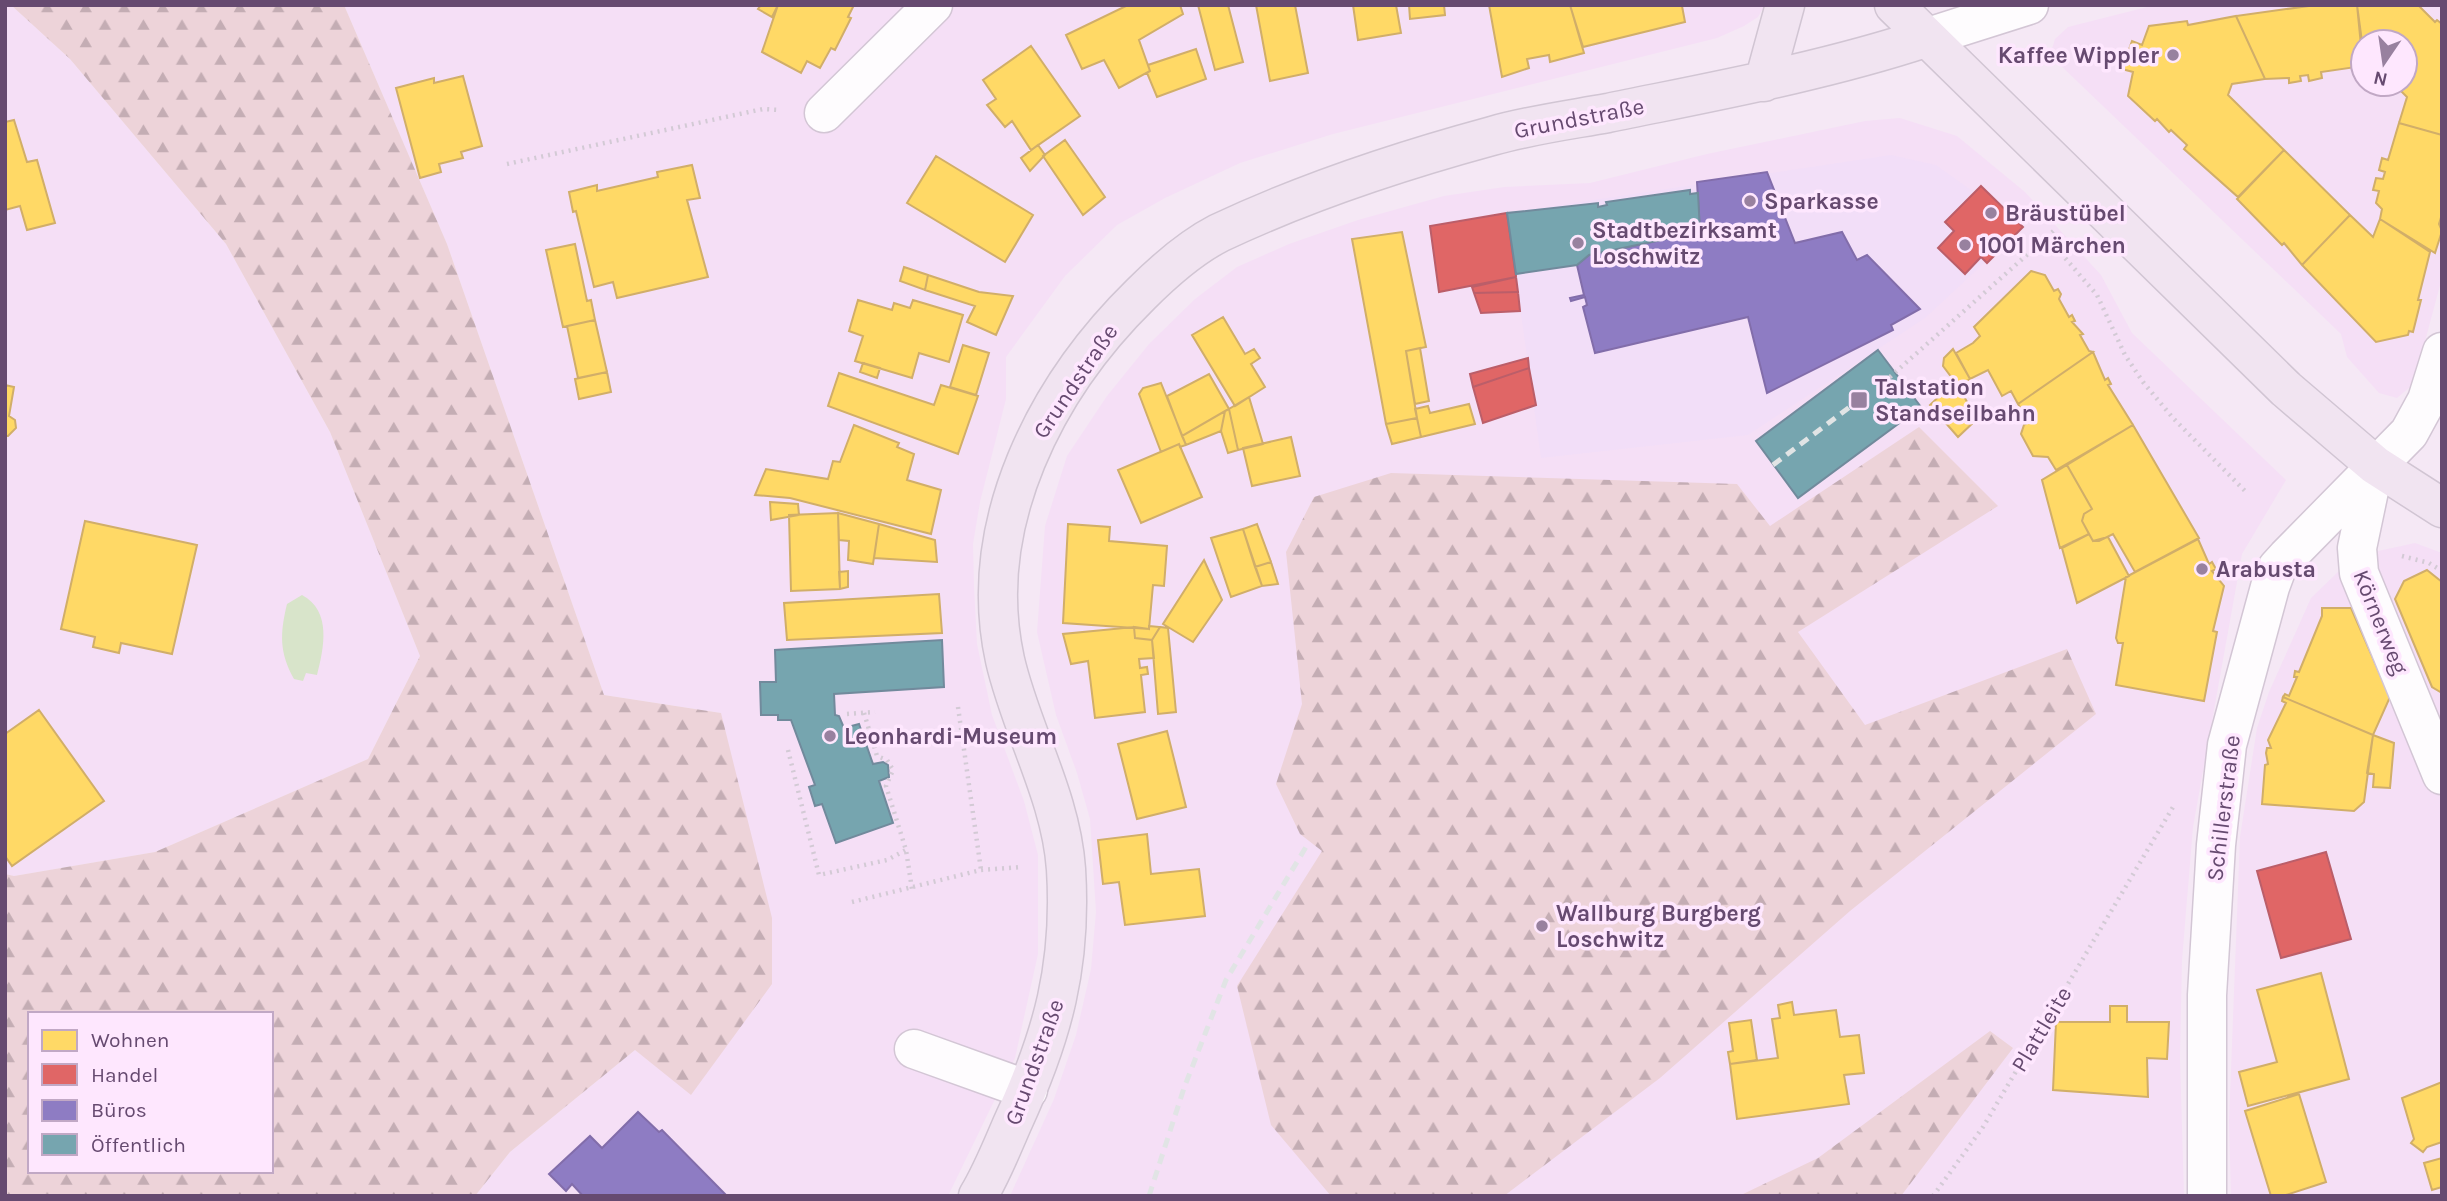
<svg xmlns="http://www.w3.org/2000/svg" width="2447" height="1201" viewBox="0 0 2447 1201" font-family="Karla,sans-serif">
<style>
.residential{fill:#f5dff6;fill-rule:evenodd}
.commercial{fill:#f2def8}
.forest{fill:url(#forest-firs);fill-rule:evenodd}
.water{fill:#d8e4ca}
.homes{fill:#ffd966;stroke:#d1ae69;stroke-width:2}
.shops{fill:#e06666;stroke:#bb5e69;stroke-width:2}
.offices{fill:#8e7cc3;stroke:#826daa;stroke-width:2}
.public{fill:#76a5af;stroke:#718a9c;stroke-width:2}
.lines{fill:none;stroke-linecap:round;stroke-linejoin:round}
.minor-casing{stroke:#d3c6d5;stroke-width:41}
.major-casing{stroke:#d1c5d3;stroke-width:41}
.path{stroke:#d3cad5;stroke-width:4.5;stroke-dasharray:2 5;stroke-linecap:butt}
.minor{stroke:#fefcfe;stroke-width:38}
.major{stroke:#f1e4f1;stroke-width:38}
.rail{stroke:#e1e4e5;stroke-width:5;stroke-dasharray:10 7;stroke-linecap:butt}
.poi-dot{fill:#98819f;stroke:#fee7fe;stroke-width:2.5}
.labels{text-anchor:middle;stroke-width:7;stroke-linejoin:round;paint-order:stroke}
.poi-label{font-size:23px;font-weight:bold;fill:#664a70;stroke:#fee7fe;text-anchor:start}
.street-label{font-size:23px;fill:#664a70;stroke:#fee7fe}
</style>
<defs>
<pattern id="forest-firs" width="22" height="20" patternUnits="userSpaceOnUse" patternTransform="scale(1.75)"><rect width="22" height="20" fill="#edd3d9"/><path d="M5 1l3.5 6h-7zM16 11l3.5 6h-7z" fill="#c4adb4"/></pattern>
</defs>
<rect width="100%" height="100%" fill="#f5e8f5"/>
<path class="residential" d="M5 5H11L70 59 226 244 330 432 420 656 368 759 155 852 14 876 5 874Z
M344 5H1765L1758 17 1744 26 1717 38 1333 134 1240 163 1165 198 1117 225 1065 276 1006 357V399L980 502 973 544 974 587 977 644 992 715 1024 801 1038 855V954L1015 1058 948 1196H475L510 1152 635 1050 692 1094 721 713 604 695 447 244Z
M2155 5H2442V278L2417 371 2410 387 2397 398 2379 393 2347 357 2341 334 2057 62 2052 49 2055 39 2068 27ZM2363 42H2405V84H2363Z
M1900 118 1957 136 2025 192 2101 275 2132 333 2286 480 2242 554 2193 827 2182 960 2180 1058 2184 1196H1010L1054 1099 1076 1035 1091 969 1096 912 1090 819 1077 773 1056 715 1037 632 1045 526 1067 456 1107 396 1149 344 1195 299 1237 267 1289 244 1358 220 1444 196 1504 187 1590 183 1707 154 1865 121Z
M2415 543 2442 553V1196H2231L2229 1122 2240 837 2257 728 2269 692 2311 598 2340 570 2369 553Z"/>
<path class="commercial" d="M1891 155 1936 165 2023 227 1925 318 1748 435 1541 458 1507 213Z"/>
<path class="forest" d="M11 5H344L447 244 604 695 721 713 772 918V984L691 1095 635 1050 510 1152 475 1196H5V874L14 876 155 852 368 759 420 656 330 432 226 244 70 59ZM30 1014H271V1171H30Z
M1919 427 1998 506 1798 632 1865 725 2067 649 2096 714 1850 911 1660 1078 1504 1196H1331L1271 1125 1237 986 1322 851 1300 834 1276 784 1302 704 1286 552 1314 497 1391 473 1737 484 1770 526Z
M1990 1031 2013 1048 1901 1196H1739L1818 1158Z"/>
<path class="water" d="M302 595C332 611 324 648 317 675L306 673 303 681 294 679C279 652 280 633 287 604Z"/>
<path class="homes" d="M761 5H778L772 17 758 9Z
M778 5H854L848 17 851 18 835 50 831 48 820 68 807 61 801 73 762 52Z
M1128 5H1180L1183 14 1139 40 1150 71 1119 88 1104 60 1082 69 1066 35Z
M1198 5H1228L1243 62 1215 70Z
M1256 5H1295L1308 73 1270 81Z
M1353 5H1396L1401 33 1358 40Z
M1409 5H1444L1445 15 1410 19Z
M1489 5H1570L1584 53 1550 62 1549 55 1527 59 1529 68 1502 77Z
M1570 5H1686L1682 6 1685 22 1583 47Z
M2316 5H2357L2363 66 2321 72 2322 78 2309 81 2308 75 2300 76 2301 81 2289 83V78L2265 79 2236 16Z
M2357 5H2418L2435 22 2437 20 2442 24V135L2399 123 2407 97 2394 84H2405V42H2363V49Z
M2236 16 2265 79 2232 84 2228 95 2284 150 2238 197 2184 149 2187 145 2171 130 2169 132 2157 119 2155 121 2128 96 2133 72 2122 69 2132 41 2142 45 2149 26 2187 21 2188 25Z
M1031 46 1080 116 1031 150 1012 121 1005 127 987 105 996 99 983 80Z
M1196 49 1206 79 1157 97 1147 73 1150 71 1148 65Z
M463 76 482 146 461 152 463 158 439 164 441 172 420 178 396 88 434 78V83Z
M14 120 27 162 37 160 55 223 27 230 20 206 5 210V122Z
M2399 123 2442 135V214L2439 224 2442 231 2435 253 2380 219 2382 209 2376 203 2379 191 2373 190 2376 178 2383 179 2385 172 2379 170 2382 158 2388 160Z
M1065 140 1105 197 1083 215 1043 156Z
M1038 145 1045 155 1030 171 1021 158Z
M2284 150 2350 215 2302 265 2284 243 2282 245 2237 199Z
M936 156 1033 215 1005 262 907 203Z
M692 165 700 198 687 200 708 277 617 298 613 282 594 287 576 211 573 212 569 192 597 185V191L658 177 657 172Z
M2350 215 2373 237 2380 219 2430 252 2418 300H2421L2413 332 2409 331 2408 335 2376 342 2302 265Z
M1402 232 1426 347 1406 351 1417 418 1386 424 1352 239Z
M575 244 587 301 591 300 595 320 563 327 546 250Z
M904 267 928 275 925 290 900 281Z
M2031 271 2045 275 2054 291 2058 289 2061 294 2059 299 2069 317 2072 315 2075 321 2072 322 2083 334 2080 335 2089 351 2093 352 2018 404 2011 391 2002 396 1988 370 1970 379 1956 353 1973 343 1980 336 1974 327Z
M928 275 979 292 1013 296 996 335 967 322 975 306 925 290Z
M858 300 892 310 894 303 910 308 913 300 963 315 949 362 919 353 912 378 855 361 863 336 849 331Z
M1223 317 1245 354 1254 349 1260 358 1251 364 1265 387 1235 406 1192 335Z
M595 320 607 372 578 378 567 326Z
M963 345 989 353 976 395 950 387Z
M1420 348 1429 401 1415 404 1406 351Z
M1953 349 1970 379 1958 386 1943 366 1944 358Z
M2093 352 2105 380 2108 378 2111 384 2108 385 2133 425 2056 470 2048 457 2033 456 2021 434 2024 425 2029 422 2018 404Z
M863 363 880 368 877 378 860 372Z
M607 372 611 392 579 399 575 379Z
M839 373 934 405 941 385 978 396 958 454 828 406Z
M1209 374 1229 409 1182 436 1167 396Z
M1955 381 1977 419 1958 437 1930 405Z
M1161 383 1186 445 1180 447 1179 444 1161 452 1139 394 1143 388Z
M5 385 14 387 9 416 15 420 16 428 8 436H5Z
M1249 397 1263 444 1238 450 1229 409Z
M1469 404 1475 424 1421 437 1415 409 1428 406 1430 413Z
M1229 409 1238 450 1228 453 1221 431 1225 411Z
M1225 411 1221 431 1186 445 1182 436Z
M1417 418 1421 437 1392 444 1386 424Z
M854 425 899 443 897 447 914 454 907 480 941 490 931 534 790 498 755 495 766 469 828 479 833 461 840 462Z
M2133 425 2199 538 2135 572 2113 534 2099 541H2093L2082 521 2084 514 2092 509 2067 465Z
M1291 437 1300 476 1252 486 1243 448Z
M1179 444 1202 497 1141 523 1118 470Z
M2067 465 2092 509 2084 514 2082 521 2089 534 2060 548 2042 480Z
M770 502 798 504 799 515 771 520Z
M838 513 840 589 791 591 789 515Z
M838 513 879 524 873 564 848 560 849 541 839 540Z
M85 521 197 545 172 654 121 643 119 653 93 647 95 637 61 629Z
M879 524 935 540 937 562 874 558Z
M1068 524 1110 527 1109 541 1167 546 1164 586 1153 585 1149 629 1063 623Z
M1257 524 1271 562 1255 567 1243 529Z
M1243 529 1262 586 1231 597 1211 538Z
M2089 534 2093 541 2108 537 2129 576 2077 603 2062 548Z
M2198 539 2209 564 2212 562 2216 569 2212 571 2224 586 2213 631 2217 632 2204 701 2116 685 2123 643H2118L2116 638 2126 577Z
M1204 560 1222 600 1193 642 1163 624Z
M1271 562 1278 584 1262 586 1255 567Z
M2427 570 2442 582V693L2432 687 2395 599 2404 581Z
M848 571V587L840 589 839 572Z
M939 594 942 633 787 640 784 603Z
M2322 608H2351L2390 697 2373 735 2283 697 2285 694 2289 696 2297 677H2294L2295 671 2299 672 2322 616Z
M1149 626 1160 627 1152 640 1135 638 1134 627 1149 629Z
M1134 627 1135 638 1152 640 1154 658 1139 659 1140 668 1147 667 1148 674 1141 675 1145 712 1095 718 1088 661 1071 664 1063 634Z
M1160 627 1168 628 1176 712 1158 714 1152 640Z
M2283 697 2373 735 2364 802 2354 811 2262 804 2265 765 2268 764 2266 753 2267 748H2271L2268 740 2286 703 2282 701Z
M39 710 104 801 12 866 5 856V734Z
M1167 731 1186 807 1137 819 1118 744Z
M2373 735 2394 743 2390 788 2373 787 2374 774 2367 773Z
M1147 834 1151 874 1199 869 1205 916 1125 925 1119 882 1103 884 1098 840Z
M2321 973 2349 1079 2248 1106 2239 1072 2277 1062 2257 990Z
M1792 1002 1794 1015 1836 1010 1840 1037 1859 1035 1864 1073 1844 1075 1849 1104 1737 1119 1730 1064 1778 1058 1772 1019 1780 1018 1778 1005Z
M2110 1006H2127V1022H2169L2167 1059 2147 1058 2148 1097 2053 1090 2056 1022H2110Z
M1751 1020 1757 1060 1730 1064 1728 1052 1733 1051 1729 1023Z
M2442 1082V1142L2427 1147 2423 1152 2411 1143 2414 1139 2402 1098Z
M2299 1094 2326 1182 2283 1196H2271L2245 1111Z
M2442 1158V1187L2432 1190 2424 1163Z"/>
<path class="shops" d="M1981 186 2023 227 1987 263 1981 257 1965 274 1938 248 1954 231 1945 222Z
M1507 213 1516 277 1439 292 1430 226Z
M1516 277 1518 292 1474 293 1472 287Z
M1518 292 1520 311 1481 313 1474 293Z
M1528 358 1529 368 1473 387 1470 374Z
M1529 368 1536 405 1483 423 1473 387Z
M2326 852 2351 939 2281 958 2257 871Z"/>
<path class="offices" d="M1767 172 1795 243 1842 232 1857 260 1867 255 1920 309 1891 325 1893 330 1767 393 1748 317 1595 353 1583 307 1587 305 1585 297 1571 301 1570 298 1584 295 1577 265 1589 255 1700 232 1697 182Z
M638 1112 659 1132 662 1130 727 1196H583L572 1184 566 1191 549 1174 590 1136 602 1148Z"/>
<path class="public" d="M1690 190V194L1698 193 1700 232 1589 255 1577 265 1516 274 1507 213 1598 203V207L1607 205 1606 202Z
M1878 350 1921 407 1798 498 1756 441Z
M942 640 944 687 834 694 835 715 839 716 844 728 859 724 873 764 883 762 888 765 889 777 879 781 893 823 836 843 822 804 815 806 809 787 815 785 791 720H778V715H761L760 682H776L775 650Z"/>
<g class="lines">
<g class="minor-casing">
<path id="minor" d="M1925 38 2029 5
M824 113 933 5
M2374 467 2357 548 2359 573 2442 775
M914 1049 1028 1090
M2207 1196V995L2216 845 2227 745 2270 587 2277 568 2287 557 2409 433 2427 400 2442 352"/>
</g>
<g class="major-casing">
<path id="major" d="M1894 5 2286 389 2375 465 2442 508
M1764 82 1785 5
M978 1196C992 1173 1002 1147 1013 1122 1053 1035 1072 965 1066 869 1061 796 1021 730 1005 660 975 524 1046 387 1141 294 1164 271 1190 248 1219 233 1306 192 1400 161 1492 136 1530 125 1569 120 1608 113 1715 91 1821 72 1925 38"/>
</g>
<path class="path" d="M507 164 763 109 780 110
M2047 237 2097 295 2125 355 2143 382 2173 418 2246 492
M1890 377 2057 228
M2402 556 2429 563 2442 571
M958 707 981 870
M864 713 877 756 887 760 893 770 886 786 906 850 912 889
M847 714 875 712
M788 750 819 875 887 860 906 850
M852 902 981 870 1022 867
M1933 1196 1983 1127 2173 807"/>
<use href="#minor" class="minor"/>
<use href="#major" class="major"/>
<path class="rail" d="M1773 465 1859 400
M1149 1196 1184 1088 1226 980 1309 842"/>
</g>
<g class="poi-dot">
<circle cx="2173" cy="55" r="7"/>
<circle cx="1750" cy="201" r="7"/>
<circle cx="1991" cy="213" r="7"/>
<circle cx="1578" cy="243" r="7"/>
<circle cx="1965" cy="245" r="7"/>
<rect x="1850" y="391" width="18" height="18" rx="3.5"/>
<circle cx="2202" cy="569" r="7"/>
<circle cx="830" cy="736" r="7"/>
<circle cx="1542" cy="926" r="7"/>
</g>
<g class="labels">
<g class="poi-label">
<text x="2159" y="63" text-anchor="end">Kaffee Wippler</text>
<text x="1764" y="209">Sparkasse</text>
<text x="2005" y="221">Bräustübel</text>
<text x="1592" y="238">Stadtbezirksamt<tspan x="1592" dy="26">Loschwitz</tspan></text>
<text x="1979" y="253">1001 Märchen</text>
<text x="1875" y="395">Talstation<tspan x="1875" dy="26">Standseilbahn</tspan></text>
<text x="2216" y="577">Arabusta</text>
<text x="844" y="744">Leonhardi-Museum</text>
<text x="1556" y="921">Wallburg Burgberg<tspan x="1556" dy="26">Loschwitz</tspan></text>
</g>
<g class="street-label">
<text transform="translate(1579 118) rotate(-11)" y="8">Grundstraße</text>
<text transform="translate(1075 381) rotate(-56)" y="8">Grundstraße</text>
<text transform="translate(2381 622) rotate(68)" y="8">Körnerweg</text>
<text transform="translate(2223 808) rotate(-83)" y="8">Schillerstraße</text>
<text transform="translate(2041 1029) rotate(-59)" y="8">Plattleite</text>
<text transform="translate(1034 1062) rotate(-70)" y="8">Grundstraße</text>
</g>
</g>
<rect width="2447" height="1201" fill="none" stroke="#664a70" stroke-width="14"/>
<rect x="28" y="1012" width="245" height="161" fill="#fee7fe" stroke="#c1a8c5" stroke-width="2"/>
<rect x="42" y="1030" width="35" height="21" fill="#ffd966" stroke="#c1a8c5" stroke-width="2"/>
<text x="91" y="1047" font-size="21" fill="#664a70">Wohnen</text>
<rect x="42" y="1064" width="35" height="21" fill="#e06666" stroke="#c1a8c5" stroke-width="2"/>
<text x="91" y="1082" font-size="21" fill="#664a70">Handel</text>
<rect x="42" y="1100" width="35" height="21" fill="#8e7cc3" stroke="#c1a8c5" stroke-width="2"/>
<text x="91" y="1117" font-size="21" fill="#664a70">Büros</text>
<rect x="42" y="1134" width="35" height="21" fill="#76a5af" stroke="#c1a8c5" stroke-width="2"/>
<text x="91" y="1152" font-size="21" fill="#664a70">Öffentlich</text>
<g transform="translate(2384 63) rotate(193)"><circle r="33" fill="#fee7fe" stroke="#c1a8c5" stroke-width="2"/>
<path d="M0-5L12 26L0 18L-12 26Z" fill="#98819f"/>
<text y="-10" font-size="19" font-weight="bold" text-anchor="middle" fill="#664a70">N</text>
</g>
</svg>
